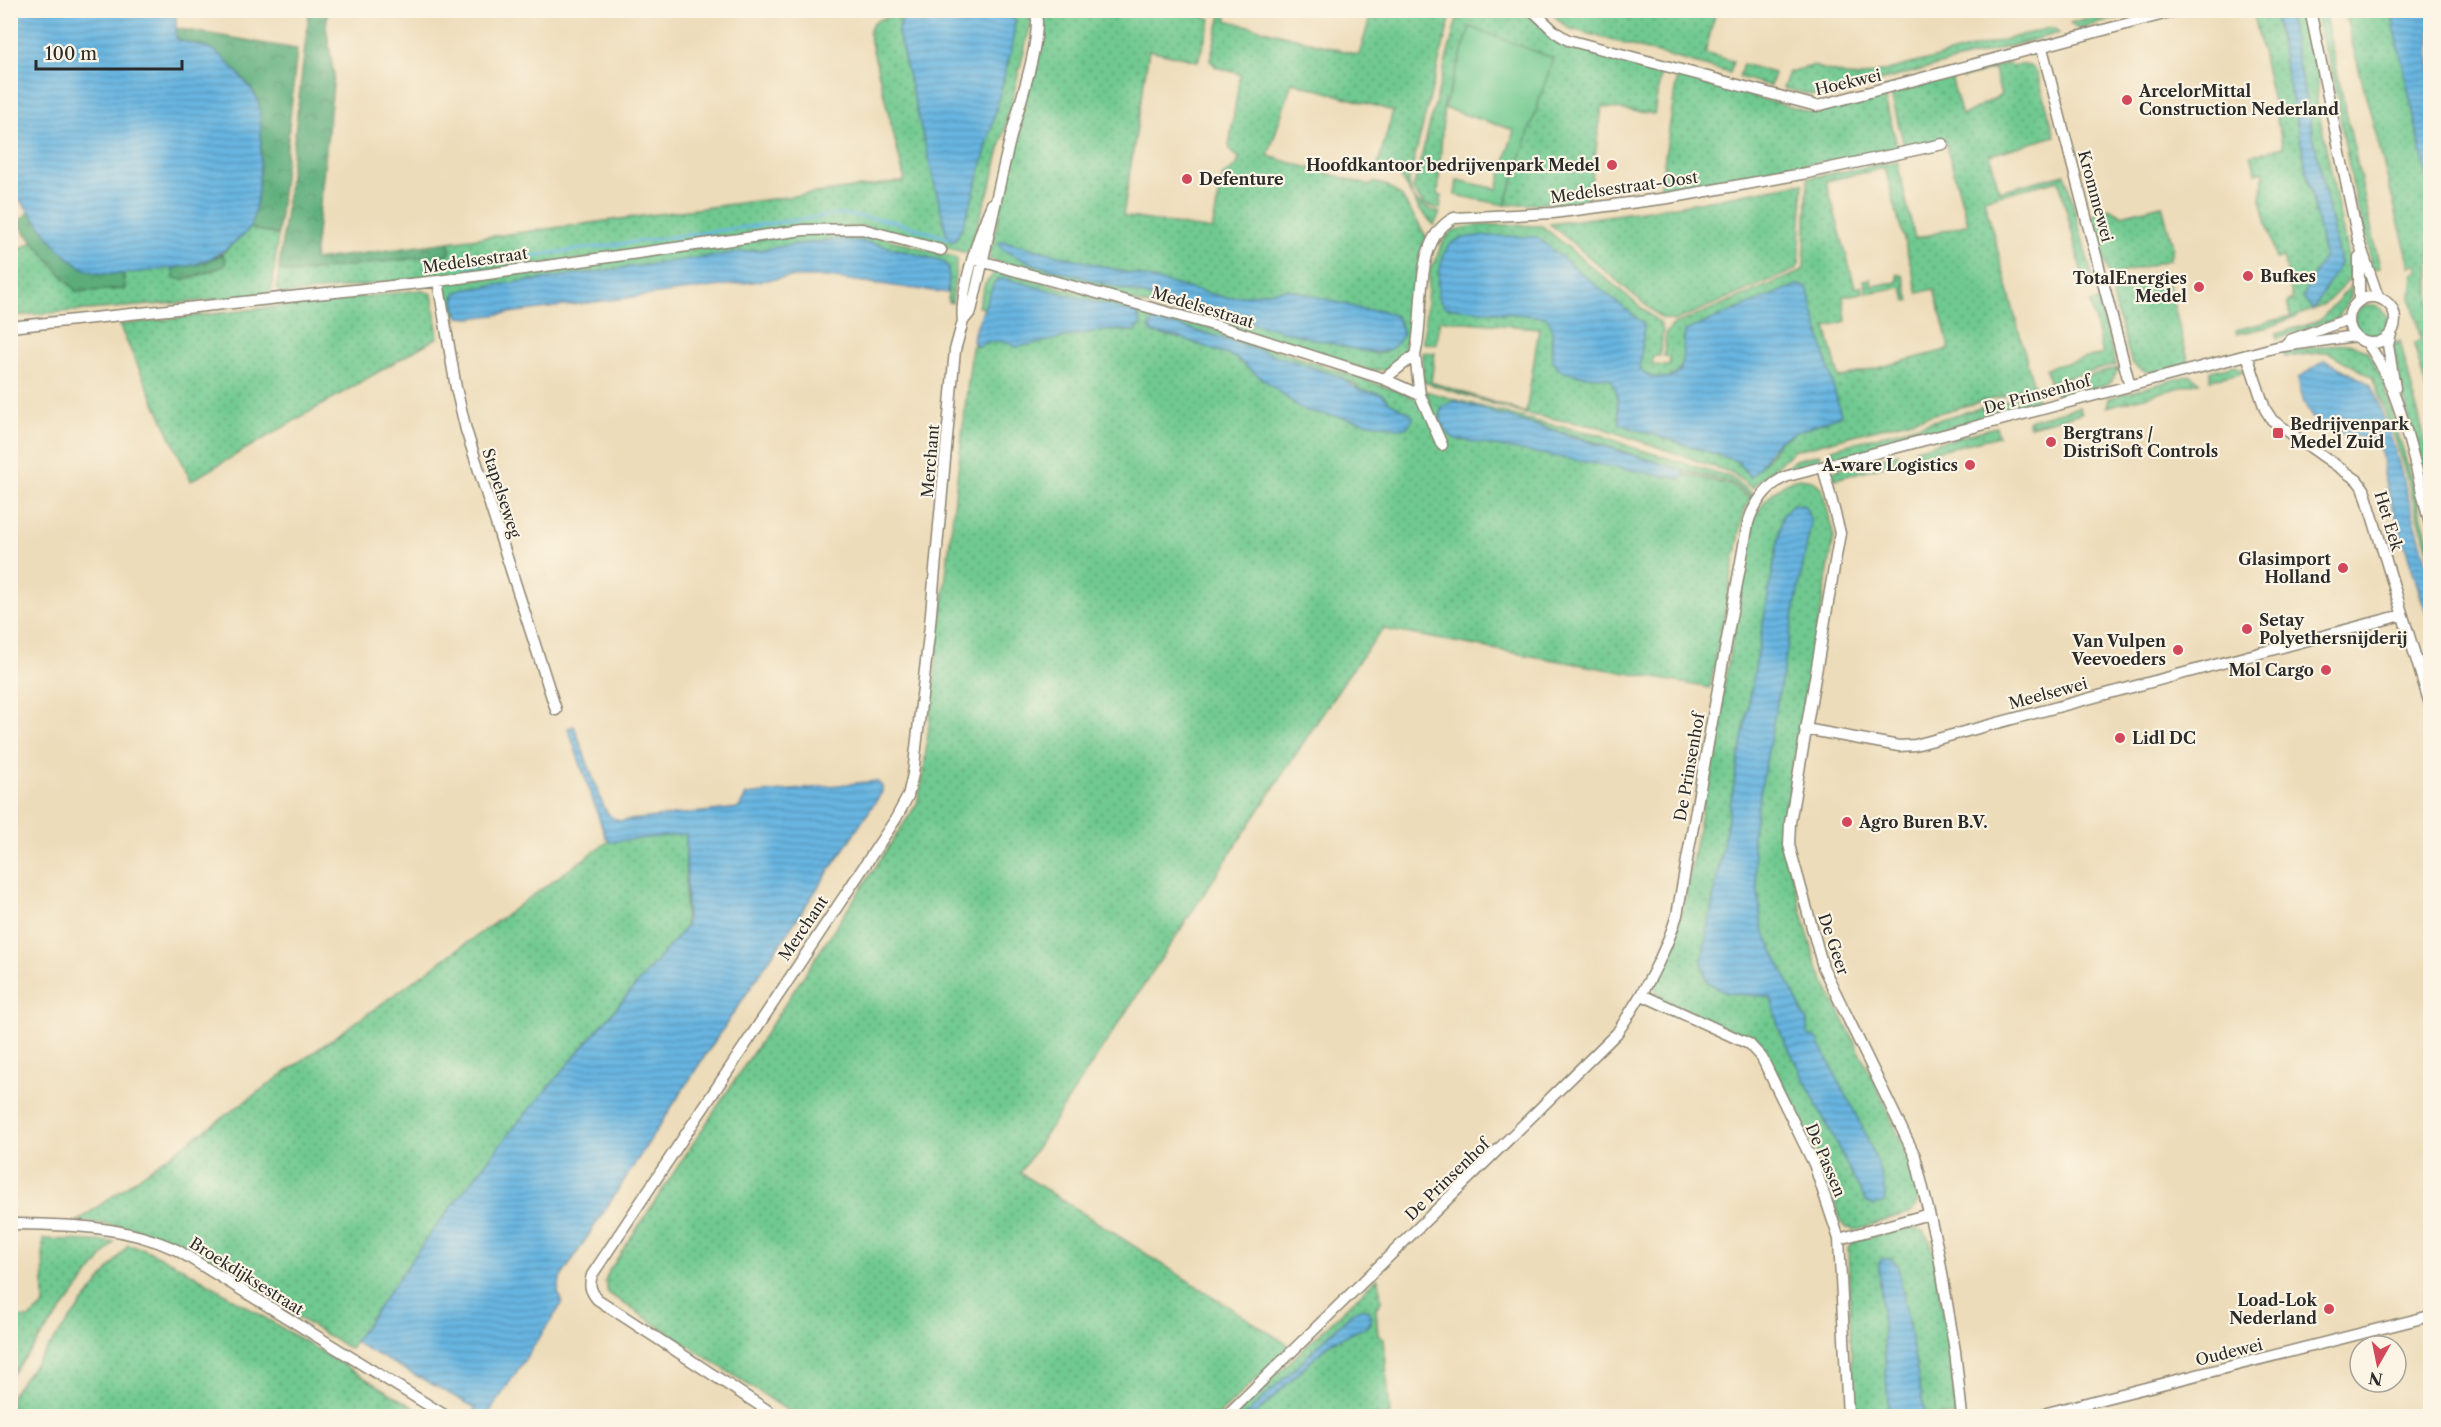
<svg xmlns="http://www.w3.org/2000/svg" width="2441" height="1427" viewBox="0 0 2441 1427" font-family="'Libre Caslon Text',serif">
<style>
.grass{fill:url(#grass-dots);stroke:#4e7a5e;stroke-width:1.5;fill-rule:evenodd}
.forest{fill:url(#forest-crowns);stroke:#446c52;stroke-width:1.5}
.garden{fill:#70c990;stroke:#4e7a5e;stroke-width:1.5}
.water{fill:url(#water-rules);stroke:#497086;stroke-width:1.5}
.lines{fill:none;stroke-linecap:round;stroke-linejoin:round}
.stream{stroke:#67b5e1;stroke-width:3}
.minor-casing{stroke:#8c8472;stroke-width:13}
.minor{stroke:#fff;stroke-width:10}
.poi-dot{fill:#d1495b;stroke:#fcf5e5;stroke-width:2}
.labels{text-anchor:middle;stroke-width:4.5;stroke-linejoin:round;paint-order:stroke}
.street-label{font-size:16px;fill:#2b2b2b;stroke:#fcf5e5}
.poi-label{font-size:16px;font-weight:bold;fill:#2b2b2b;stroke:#fcf5e5;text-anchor:start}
</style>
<defs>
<pattern id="grass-dots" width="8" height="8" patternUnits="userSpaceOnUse" patternTransform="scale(1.5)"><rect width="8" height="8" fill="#70c990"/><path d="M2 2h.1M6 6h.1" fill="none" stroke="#5ca376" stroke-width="1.8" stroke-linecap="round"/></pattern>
<pattern id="forest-crowns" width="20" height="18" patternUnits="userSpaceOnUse" patternTransform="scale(1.5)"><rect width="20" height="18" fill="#5cad7a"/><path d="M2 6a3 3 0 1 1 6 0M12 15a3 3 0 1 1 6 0" fill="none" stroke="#4c8d64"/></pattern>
<pattern id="water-rules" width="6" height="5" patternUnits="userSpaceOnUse" patternTransform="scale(1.5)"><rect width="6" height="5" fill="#67b5e1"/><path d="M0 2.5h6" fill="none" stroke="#5593b7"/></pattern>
</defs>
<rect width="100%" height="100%" fill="#fcf5e5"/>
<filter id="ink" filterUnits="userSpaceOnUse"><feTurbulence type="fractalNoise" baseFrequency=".0167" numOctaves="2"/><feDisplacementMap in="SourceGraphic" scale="12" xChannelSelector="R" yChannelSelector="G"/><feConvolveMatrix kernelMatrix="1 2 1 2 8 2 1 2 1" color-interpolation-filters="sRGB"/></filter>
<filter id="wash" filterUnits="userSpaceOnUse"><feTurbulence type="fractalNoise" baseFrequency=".008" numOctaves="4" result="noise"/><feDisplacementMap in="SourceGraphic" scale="24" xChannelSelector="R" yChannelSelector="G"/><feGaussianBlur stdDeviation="1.35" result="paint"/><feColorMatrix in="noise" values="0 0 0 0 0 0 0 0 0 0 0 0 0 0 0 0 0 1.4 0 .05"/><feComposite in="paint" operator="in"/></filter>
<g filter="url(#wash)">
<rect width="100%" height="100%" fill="#eddcb9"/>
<path class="grass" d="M2116 10 2138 11 2137 13 2077 29 2070 23Z
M932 11H985L921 23 917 15Z
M1011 11H1030V27L992 181 968 253 863 226 281 295 277 288 279 269 450 254 449 242 905 181 869 34C871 19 884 18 896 15L897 18 901 17 898 32 948 239 954 241 969 207 1012 47 1015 22Z
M1041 11H1180L1211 19 1198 61 1149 50 1123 216 1212 230 1223 176 1236 166 1240 158 1232 153 1229 147 1240 74 1216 67 1210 60 1222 11H1228L1226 20 1359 55 1372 11H1452L1409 179C1408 201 1422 207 1440 213L1434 225 1420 210 1400 176 1377 168 1393 111 1292 82 1268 156 1371 186 1373 182 1388 186 1402 197 1427 238 1412 350 1399 364 1386 370H1369L989 259 1042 27ZM1003 241 1227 298 1288 289 1365 310H1381L1397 317 1401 327 1386 352 1376 354 1173 303 1031 263Z
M1459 11H1525L1561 43 1812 113 1884 96 1898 149 1660 190 1677 77 1661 72 1654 114 1602 107 1589 197 1575 202 1505 205 1553 58 1444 101 1438 195 1442 196 1440 209 1423 204 1413 189Z
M1549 11H1716L1705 53 1733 61 1730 73 1568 28Z
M2253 11H2274L2324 256 2303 297 2340 263 2287 11H2305L2319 74 2317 102 2352 277 2324 305 2269 327 2237 334 2236 330 2291 316 2287 303 2293 300 2283 257 2276 259 2261 199 2264 171 2256 173 2251 155 2283 147Z
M2315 11H2324L2380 268 2371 269 2367 236 2356 204 2331 67 2319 31Z
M2344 11H2391L2426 167 2430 191V404L2414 344 2421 339 2411 298 2413 274 2419 271 2417 264 2410 266Z
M2053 27 2059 33 1820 97 1783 88 1789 72 1813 66 1857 78Z
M2010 63 2011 66C2022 64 2029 63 2037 72L2055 136 1990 155 1999 191 2065 174 2094 283 2085 286 2059 180 1984 199 2034 388 1793 451 1752 488 1732 473 1600 427 1525 414 1423 382 1422 352 1435 353 1431 382 1526 413 1539 328 1440 320 1436 344 1423 343 1430 268C1439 258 1438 246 1447 236 1461 220 1520 226 1542 226L1660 323 1663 330 1660 356H1653L1652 365 1669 366 1670 357 1664 356 1666 333 1673 325 1800 272 1804 268 1808 178 1897 161 1915 239 1968 224 1945 140 1905 149 1892 98 1893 93 1954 77 1952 81 1962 116 2001 95 1994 69 1962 78 1961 75ZM1885 168 1918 293 1934 289 1950 349 1839 378 1826 327 1846 321 1843 296 1863 293 1862 286 1855 287 1826 181ZM1797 285 1807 287 1791 436 1780 440 1768 458 1750 477 1737 461 1620 424 1616 389 1609 378 1563 371C1560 366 1555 360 1553 354 1547 340 1559 329 1546 317L1445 307 1644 324 1640 368C1645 376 1652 377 1661 378 1688 380 1683 351 1685 331Z
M1743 64 1774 73 1770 86 1739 77Z
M1803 183 1799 264 1795 270 1674 321 1661 318 1550 224 1677 206Z
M2162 205 2173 247 2169 260 2109 276 2092 215 2109 208 2121 215Z
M250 228 278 235 272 289 266 296 11 316V253L34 242 77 292 125 288 123 273 173 268 174 278C191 281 208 272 224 266L225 258 222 254Z
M846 232 884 238 957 258 952 303 949 302C946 291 949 280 948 267L942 261 868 242 838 239 468 289 455 294 454 303 457 314 446 316 445 283 808 233Z
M997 270 1221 331 1409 395 1419 401 1438 426 1425 391 1542 423 1602 435 1628 446 1730 477 1753 494 1752 497 1732 483 1684 471 1576 436 1455 402 1441 409 1440 418 1451 436 1681 479 1686 474 1731 485 1751 499 1744 511 1710 688 1383 629 1348 675 1020 1173 1290 1346 1218 1416H796L608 1293 605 1281 609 1271 917 804 923 777 972 347 974 344 977 347C988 340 1005 339 1015 346L1093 330 1136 331 1141 325 1139 315 997 279 985 308 978 307 985 284ZM1155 320 1216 336 1331 374 1355 384 1359 390 1382 394 1389 402 1411 414 1403 428 1303 410 1234 357 1181 338 1153 333 1149 327Z
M1897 274 1903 276 1910 301 1907 302 1902 287 1867 293 1864 280 1871 279 1872 286 1897 282Z
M2159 279 2168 283 2189 363C2168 369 2146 382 2131 361L2112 296 2115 290Z
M2351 286V297L2337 319 2277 339 2276 334 2319 321Z
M420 290 432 294 438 337 191 481 119 325Z
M2098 301 2116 365 2049 382 2046 368 2103 354 2090 303Z
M2354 322a17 17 0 1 1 34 0a17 17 0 1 1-34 0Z
M2400 341 2430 460V504C2416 451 2403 399 2393 345Z
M2349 343 2367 351 2385 387 2430 546V557L2396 441 2372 377 2328 352 2285 357 2283 352Z
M2235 365 2244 372 2210 380V371Z
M2119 368 2109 384 2063 396 2054 393 2050 386Z
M2190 375 2200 382 2107 407 2109 398Z
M2035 393 2038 403 1835 459 1832 449Z
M2079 407 2082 413 2030 426 2028 421Z
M1996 427 1999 436 1915 456V449Z
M1898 453 1901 461 1835 479 1832 471Z
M1820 454 1822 462 1779 473 1795 460Z
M1799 478 1812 480 1822 488 1834 537 1791 781 1784 847 1817 967 1882 1097 1908 1158 1918 1194V1201L1912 1212 1855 1230 1845 1227 1839 1220 1831 1187 1817 1153 1764 1050 1753 1040 1661 999 1654 987 1672 945 1685 901 1754 518C1764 500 1779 483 1799 478ZM1793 504 1779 687 1752 836 1762 927 1807 1022V1034L1855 1181 1779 1029 1771 997 1728 993 1707 982 1702 961 1783 514Z
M686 833 685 928C568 1064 450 1199 350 1349L173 1242 130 1227 78 1221 609 841Z
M1908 1227 1923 1231 1931 1242 1951 1359 1956 1416H1925L1898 1266 1891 1259H1882L1879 1264 1889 1416H1853L1848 1248 1856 1240Z
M43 1239 114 1242 11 1376V1317L29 1318 44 1305Z
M128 1245 144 1249 179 1266 428 1416H11V1395Z
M1377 1278 1379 1280 1381 1302 1376 1308 1378 1335 1384 1338 1390 1416H1254L1331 1342 1368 1326 1371 1322 1354 1311 1245 1416H1234Z"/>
<path class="forest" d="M301 11H328L326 26 334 76 314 260 449 242 450 254 291 273 279 269 309 12Z
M175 28 297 49 278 235 250 228C260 200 268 112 250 87 243 77 214 49 202 45 195 43 186 44 180 40 174 38 175 33 175 28Z
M30 211C64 247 64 276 123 273L125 289 77 292 17 223Z
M222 254 226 260 224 266 183 280 174 278 173 268 203 263Z"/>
<path class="garden" d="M1470 27 1553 58 1505 205 1455 195 1457 180 1497 189 1514 130 1444 108Z"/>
<path class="water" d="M10 11H176V38C190 46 206 43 219 54 228 62 252 88 257 98 265 117 260 211 249 229 246 234 240 237 236 241 206 267 186 267 148 271 129 273 103 278 85 269 53 252 36 215 11 190Z
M900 11H916L921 23 985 11H1011L1015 22 1012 47C1002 81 971 224 954 241L948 240 898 32 902 21Z
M2274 11H2287L2340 263 2313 310 2303 297 2324 255Z
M2391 11H2430V191Z
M1537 237 1644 324 1640 368C1648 380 1663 379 1675 376L1681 370 1685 331 1797 285 1807 287 1841 415C1825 422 1792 432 1779 441 1769 448 1761 470 1750 477L1737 461 1620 424 1616 389 1609 378C1596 376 1575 377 1563 371 1541 361 1561 332 1546 317L1445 307C1435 298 1438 288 1439 276 1441 265 1442 250 1453 242 1468 232 1517 237 1537 237Z
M838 239 868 242 942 261 948 267 949 282 947 293 827 277H790L470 318 459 317 454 303 456 293 468 289Z
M1003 241 1227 298 1288 289 1365 310H1381L1397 317 1403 334C1392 358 1372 353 1350 348L1173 303 1031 263 1003 250 998 243Z
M1003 278 1137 313 1141 325 1134 331C1092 326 1055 342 1015 347 1005 339 988 340 977 347L973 341 974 333 995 281Z
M1154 320 1216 336 1341 377 1359 390 1382 394 1389 402 1411 414 1413 419 1406 428H1398L1303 410 1234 357 1181 338 1153 333 1149 327Z
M2325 360 2370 384 2377 399 2393 443 2430 575V626L2383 475C2389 422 2337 444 2315 421 2304 408 2301 395 2298 378Z
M1455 401 1679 469 1684 471 1685 476 1681 479 1456 439C1443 432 1437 420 1443 406Z
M1793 504 1805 506 1811 522 1752 836 1762 927 1807 1022V1034L1817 1039C1831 1068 1893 1175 1884 1202L1874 1206 1866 1201 1855 1181 1779 1029 1771 997 1728 993 1707 982 1702 961 1783 514Z
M574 726 604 808 611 817 620 821 739 808 746 795 876 781 882 786V792L704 1057 560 1279 558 1293 562 1304 487 1416H471L476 1408 354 1342 427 1238 511 1131 685 928 687 921 686 834 610 842 606 838 568 728Z
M1882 1259H1891L1898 1265 1925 1416H1889L1879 1264Z
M1361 1308 1367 1310 1372 1317 1368 1326 1331 1342 1254 1416H1245L1354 1311Z"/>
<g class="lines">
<path class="stream" d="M458 266 841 214 892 221 948 238"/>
</g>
</g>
<g filter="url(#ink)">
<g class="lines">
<g class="minor-casing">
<path id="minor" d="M1532 10 1555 32 1568 40 1817 106 2179 10
M2310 10 2358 239 2378 297
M897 11 899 10
M2042 48 2130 386
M2359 257V300
M973 259 1228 329 1384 379 1420 395
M438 281 456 388 466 430 556 710
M2349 320a23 23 0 1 1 46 0a23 23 0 1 1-46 0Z
M963 321C959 293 980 231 992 204
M10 327 438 281 803 230 862 229 941 250
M2391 334 2388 345 2395 388
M2367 343C2400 385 2417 473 2430 525
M2285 345 2290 340 2349 319
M1415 355 1420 395 1442 445
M2247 355 2265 409 2272 420 2357 480 2364 489 2430 704
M1384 379 1415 355C1426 314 1411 240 1454 218L1553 213 1668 198 1807 173 1943 144
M1823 467 1840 533 1790 823 1789 845 1823 967 1915 1156 1938 1250 1955 1351 1962 1416
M1805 729 1899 746 1915 745 2402 615
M1642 995 1749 1044 1762 1058 1814 1164 1839 1239 1848 1416
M10 1224C68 1225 124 1225 177 1250L446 1416
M1839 1239 1929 1214
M776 1416 597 1299C590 1290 589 1285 592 1275L895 820 908 796 913 774 929 635 955 350 963 321 971 311C985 254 996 197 1010 140 1018 107 1042 42 1036 10
M1226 1416 1617 1033C1642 995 1664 958 1677 915L1748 523C1753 505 1769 482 1788 476L2277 347 2355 336
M2035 1416 2430 1316"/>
</g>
<use href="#minor" class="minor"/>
</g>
</g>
<g class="poi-dot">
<circle cx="2127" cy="100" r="6"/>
<circle cx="1612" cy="165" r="6"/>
<circle cx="1187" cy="179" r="6"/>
<circle cx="2248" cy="276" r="6"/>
<circle cx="2199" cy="287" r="6"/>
<rect x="2272" y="427" width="12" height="12" rx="3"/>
<circle cx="2051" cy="442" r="6"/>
<circle cx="1970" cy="465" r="6"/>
<circle cx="2343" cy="568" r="6"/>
<circle cx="2247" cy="629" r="6"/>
<circle cx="2178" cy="650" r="6"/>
<circle cx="2326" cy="670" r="6"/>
<circle cx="2120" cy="738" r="6"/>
<circle cx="1847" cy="822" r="6"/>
<circle cx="2329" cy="1309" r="6"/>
</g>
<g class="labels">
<g class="street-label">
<text transform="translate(1848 82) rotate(-13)" y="6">Hoekwei</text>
<text transform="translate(1624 187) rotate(-8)" y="6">Medelsestraat-Oost</text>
<text transform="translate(2096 196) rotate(75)" y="6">Krommewei</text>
<text transform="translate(475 260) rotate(-8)" y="6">Medelsestraat</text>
<text transform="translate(1203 307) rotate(17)" y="6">Medelsestraat</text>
<text transform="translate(2037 394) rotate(-15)" y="6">De Prinsenhof</text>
<text transform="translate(930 461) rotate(-85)" y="6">Merchant</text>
<text transform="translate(502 493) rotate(72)" y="6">Stapelseweg</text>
<text transform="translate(2389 521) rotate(73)" y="6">Het Eek</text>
<text transform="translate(2048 693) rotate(-15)" y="6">Meelsewei</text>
<text transform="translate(1689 767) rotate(-80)" y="6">De Prinsenhof</text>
<text transform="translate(803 928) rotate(-56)" y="6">Merchant</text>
<text transform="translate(1834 944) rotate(71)" y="6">De Geer</text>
<text transform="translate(1826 1160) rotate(67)" y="6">De Passen</text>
<text transform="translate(1447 1179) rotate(-44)" y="6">De Prinsenhof</text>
<text transform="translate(247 1276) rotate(32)" y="6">Broekdijksestraat</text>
<text transform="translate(2229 1352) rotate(-14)" y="6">Oudewei</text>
</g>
<g class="poi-label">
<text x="2139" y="97">ArcelorMittal<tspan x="2139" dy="18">Construction Nederland</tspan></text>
<text x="1600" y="171" text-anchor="end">Hoofdkantoor bedrijvenpark Medel</text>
<text x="1199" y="185">Defenture</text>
<text x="2260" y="282">Bufkes</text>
<text x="2187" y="284" text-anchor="end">TotalEnergies<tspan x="2187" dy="18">Medel</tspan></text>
<text x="2290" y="430">Bedrijvenpark<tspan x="2290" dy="18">Medel Zuid</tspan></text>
<text x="2063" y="439">Bergtrans /<tspan x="2063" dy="18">DistriSoft Controls</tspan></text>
<text x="1958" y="471" text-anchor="end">A-ware Logistics</text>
<text x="2331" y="565" text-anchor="end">Glasimport<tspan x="2331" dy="18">Holland</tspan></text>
<text x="2259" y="626">Setay<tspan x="2259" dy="18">Polyethersnijderij</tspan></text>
<text x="2166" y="647" text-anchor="end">Van Vulpen<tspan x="2166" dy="18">Veevoeders</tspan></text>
<text x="2314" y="676" text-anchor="end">Mol Cargo</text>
<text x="2132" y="744">Lidl DC</text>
<text x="1859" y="828">Agro Buren B.V.</text>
<text x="2317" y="1306" text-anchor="end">Load-Lok<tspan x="2317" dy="18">Nederland</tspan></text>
</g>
</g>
<rect width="2441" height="1427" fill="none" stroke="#fcf5e5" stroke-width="36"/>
<g transform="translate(2378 1364) rotate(189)"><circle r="28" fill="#fcf5e5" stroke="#a8a49b" stroke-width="1.5"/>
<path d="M0-4.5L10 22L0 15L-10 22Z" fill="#d1495b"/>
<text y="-9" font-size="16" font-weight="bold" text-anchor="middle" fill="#2b2b2b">N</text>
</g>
<path d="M36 60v9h146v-9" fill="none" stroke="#2b2b2b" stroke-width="3"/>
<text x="45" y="60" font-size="18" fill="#2b2b2b" stroke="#fcf5e5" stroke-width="4.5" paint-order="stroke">100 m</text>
</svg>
